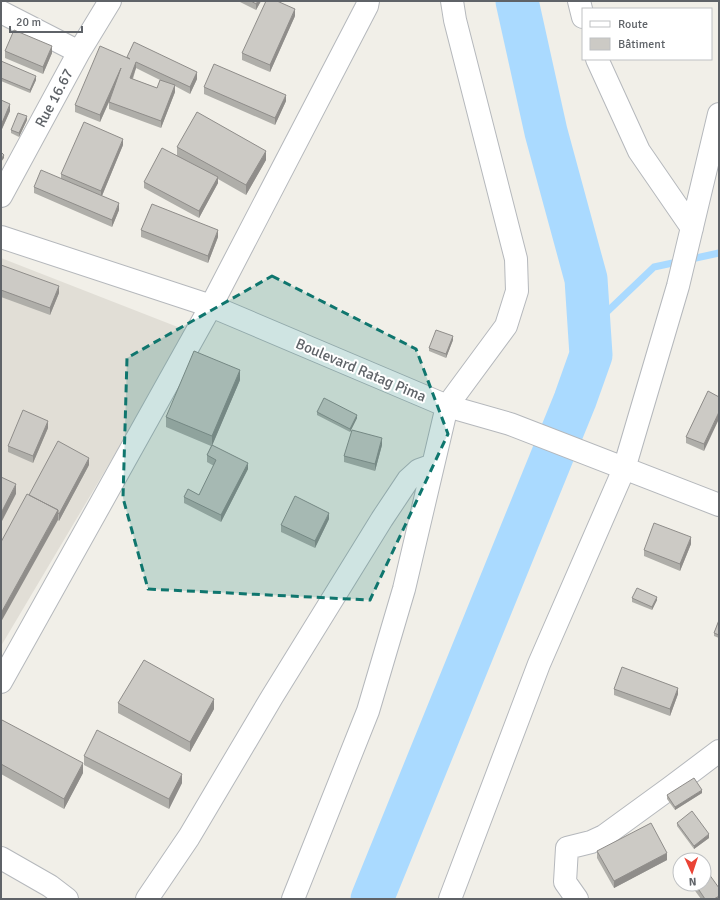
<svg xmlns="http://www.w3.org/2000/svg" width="720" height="900" viewBox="0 0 720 900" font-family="Signika,sans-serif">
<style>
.education{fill:#e1ded6}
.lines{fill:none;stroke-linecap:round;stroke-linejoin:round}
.stream{stroke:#aadaff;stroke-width:7}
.river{stroke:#aadaff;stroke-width:43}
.minor-casing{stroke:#b5b8bc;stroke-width:24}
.minor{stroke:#fff;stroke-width:22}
.wall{fill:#afaea9;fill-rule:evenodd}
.shaded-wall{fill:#8f8d8a}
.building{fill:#cccac5;stroke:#8f8d8a}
.marked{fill:#0f766e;fill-opacity:0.2;stroke:#0f766e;stroke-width:3;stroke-dasharray:8 5;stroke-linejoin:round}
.labels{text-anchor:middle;stroke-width:4;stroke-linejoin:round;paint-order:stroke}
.street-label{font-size:15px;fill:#5f6368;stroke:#fff}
</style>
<rect width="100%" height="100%" fill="#f1efe8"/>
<path class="education" d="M1 258 188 331 1 646Z"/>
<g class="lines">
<path class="stream" d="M589 329 654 267 719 253"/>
<path class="river" d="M372 899 575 400 591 355 586 279 546 132 517 1"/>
<g class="minor-casing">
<path id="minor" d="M579 1 583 17
M1 12 79 52
M597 59 639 151 692 228
M1 196 79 52 110 1
M1 237 211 306 447 406 510 424 719 505
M1 682 211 306 367 6 368 1
M1 858 50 886 67 899
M147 899 189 837 272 697 382 519 408 480 419 470 433 465
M293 899 368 711 404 589 447 406 506 326 517 291 516 259 455 20 452 1
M450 899 539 664 624 469 678 286 719 114
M577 899 565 882 567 848 591 842 604 836 670 788 719 751"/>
</g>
<use href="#minor" class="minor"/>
</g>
<path class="wall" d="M238 1H261L256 10Z
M295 16 270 72 242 60V53Z
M5 51 52 53 43 74 5 58Z
M127 57 197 79 190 94 175 86V92L161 128 109 109V102L110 100 100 122 75 112V105L127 58ZM136 68 160 80 157 88 133 79Z
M1 61 36 80 30 93 1 81Z
M204 87 286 101 275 125 204 94Z
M1 100 10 111 2 129H1Z
M27 120 19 137 11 133V130Z
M123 145 102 196 119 210 112 227 34 193V187L61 179V174Z
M177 147 266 160 246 195 218 179V183L199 218 144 188V182L177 156Z
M141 230 218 237 208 263 141 237Z
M1 265 59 293 50 315 1 297Z
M453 340 446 358 429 351V348Z
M240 380 212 445 248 469 221 522 184 503V497L199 495 214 466 207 462V455L211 446 166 427V417Z
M708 391 704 451 686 443V437Z
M317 412 357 418 350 432 317 415Z
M48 428 33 463 8 452V446Z
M382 445 375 471 344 462V456Z
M89 465 59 521 29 495Z
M329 519 315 548 281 532V525Z
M691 544 680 571 644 556V550Z
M632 598 657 600 652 610 632 602Z
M719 620V638L714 636V633Z
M614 689 678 694 670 716 614 695Z
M118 703 214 709 190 752 118 713Z
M1 722 83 773 64 809 1 774Z
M84 756 182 783 169 809 84 765Z
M702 793 675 810 667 799V795Z
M677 823 709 838 694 849 677 826Z
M597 851 667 860 614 888 597 858Z
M690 884H704L719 899H701Z"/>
<path class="shaded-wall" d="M258 1H261L256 10V4Z
M295 9V16L270 72V65Z
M52 46V53L43 74V67Z
M136 62V68L130 85V78Z
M121 68V74L100 122V115Z
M197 72V79L190 94V87Z
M36 76V80L30 93V90Z
M175 85V92L161 128V121Z
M286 95V101L275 125V118Z
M10 104V111L2 129V123Z
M27 116V120L19 137V133Z
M123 139V145L101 198V191Z
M266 151V160L246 195V185Z
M4 155V158L1 162V159Z
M218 177V183L199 218V211Z
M119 203V210L112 227V220Z
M218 230V237L208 263V256Z
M59 286V293L50 315V308Z
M453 336V340L446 358V354Z
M240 370V380L212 446V436Z
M719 412V419L704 451V444Z
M357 415V418L350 432V429Z
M48 421V428L33 463V456Z
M382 438V445L375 471V464Z
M89 458V465L59 521V514Z
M248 463V469L221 522V515Z
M16 484V494L1 523V513Z
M58 510V520L1 622V613Z
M329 513V519L315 548V541Z
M691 537V544L680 571V564Z
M657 597V600L652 610V607Z
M678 688V694L670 716V709Z
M214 699V709L190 752V742Z
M83 763V773L64 809V799Z
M182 774V783L169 809V799Z
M702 790V793L675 810V807Z
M709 834V838L694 849V846Z
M667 853V860L614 888V881Z
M719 896V899H714Z"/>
<path class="building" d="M251 1H258L256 4Z
M266 1H277L295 9 270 65 242 53Z
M14 30 52 46 43 67 5 51Z
M134 42 197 72 190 87 136 62 130 78 157 88 160 80 175 85 161 121 109 102 121 68 100 115 75 105 100 46 130 59 127 57Z
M1 61 36 76 30 90 1 78Z
M214 64 286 95 275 118 204 87Z
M1 100 10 104 2 123 1 122Z
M197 112 266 151 246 185 177 147Z
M18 113 27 116 19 133 11 130Z
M84 122 123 139 101 191 61 174Z
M162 148 218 177 199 211 144 182Z
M1 152 4 155 1 159Z
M41 170 119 203 112 220 34 187Z
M152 204 218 230 208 256 141 230Z
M1 265 59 286 50 308 1 290Z
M436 330 453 336 446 354 429 348Z
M194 351 240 370 212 436 166 417Z
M708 391 719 397V412L704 444 686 437Z
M324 398 357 415 350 429 317 412Z
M23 410 48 421 33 456 8 446Z
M352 430 382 438 375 464 344 456Z
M58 441 89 458 59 514 58 513V510L29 495Z
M212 445 248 463 221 515 184 497 188 489 199 495 216 460 207 455Z
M1 477 16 484 1 513Z
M27 494 58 510 1 613V542Z
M295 496 329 513 315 541 281 525Z
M654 523 691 537 680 564 644 550Z
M637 588 657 597 652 607 632 598Z
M719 620V635L714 633Z
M144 660 214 699 190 742 118 703Z
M622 667 678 688 670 709 614 689Z
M2 720 83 763 64 799 1 764V722Z
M97 730 182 774 169 799 84 756Z
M694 778 702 790 675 807 667 795Z
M692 811 709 834 694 846 677 823Z
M651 823 667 853 614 881 597 851Z
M697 857 699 860H693Z
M704 867 719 888V896L714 899H705L695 884H704Z"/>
<path class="marked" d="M272 276 416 349 448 434 370 600 148 589 123 498 127 358Z"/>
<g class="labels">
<g class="street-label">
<text transform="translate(54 98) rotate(-62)" y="5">Rue 16.67</text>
<text transform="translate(361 370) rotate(23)" y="5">Boulevard Ratag Pima</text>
</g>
</g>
<rect width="720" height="900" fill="none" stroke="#5f6368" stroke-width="4"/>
<rect x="582" y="8" width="130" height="52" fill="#ffffff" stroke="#bfc1c3"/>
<rect x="590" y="21" width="20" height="6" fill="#ffffff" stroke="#bfc1c3"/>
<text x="618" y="28" font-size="12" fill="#5f6368">Route</text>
<rect x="590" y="38" width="20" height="12" fill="#cccac5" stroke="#bfc1c3"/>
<text x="618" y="48" font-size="12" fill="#5f6368">Bâtiment</text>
<g transform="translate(692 872) rotate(177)"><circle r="19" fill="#ffffff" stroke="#bfc1c3"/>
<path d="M0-3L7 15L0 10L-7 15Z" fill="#ea4335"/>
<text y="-6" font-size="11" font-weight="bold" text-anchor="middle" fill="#5f6368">N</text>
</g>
<path d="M10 26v6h72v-6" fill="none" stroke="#5f6368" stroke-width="2"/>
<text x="16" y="26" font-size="12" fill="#5f6368" stroke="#ffffff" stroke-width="3" paint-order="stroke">20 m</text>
</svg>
